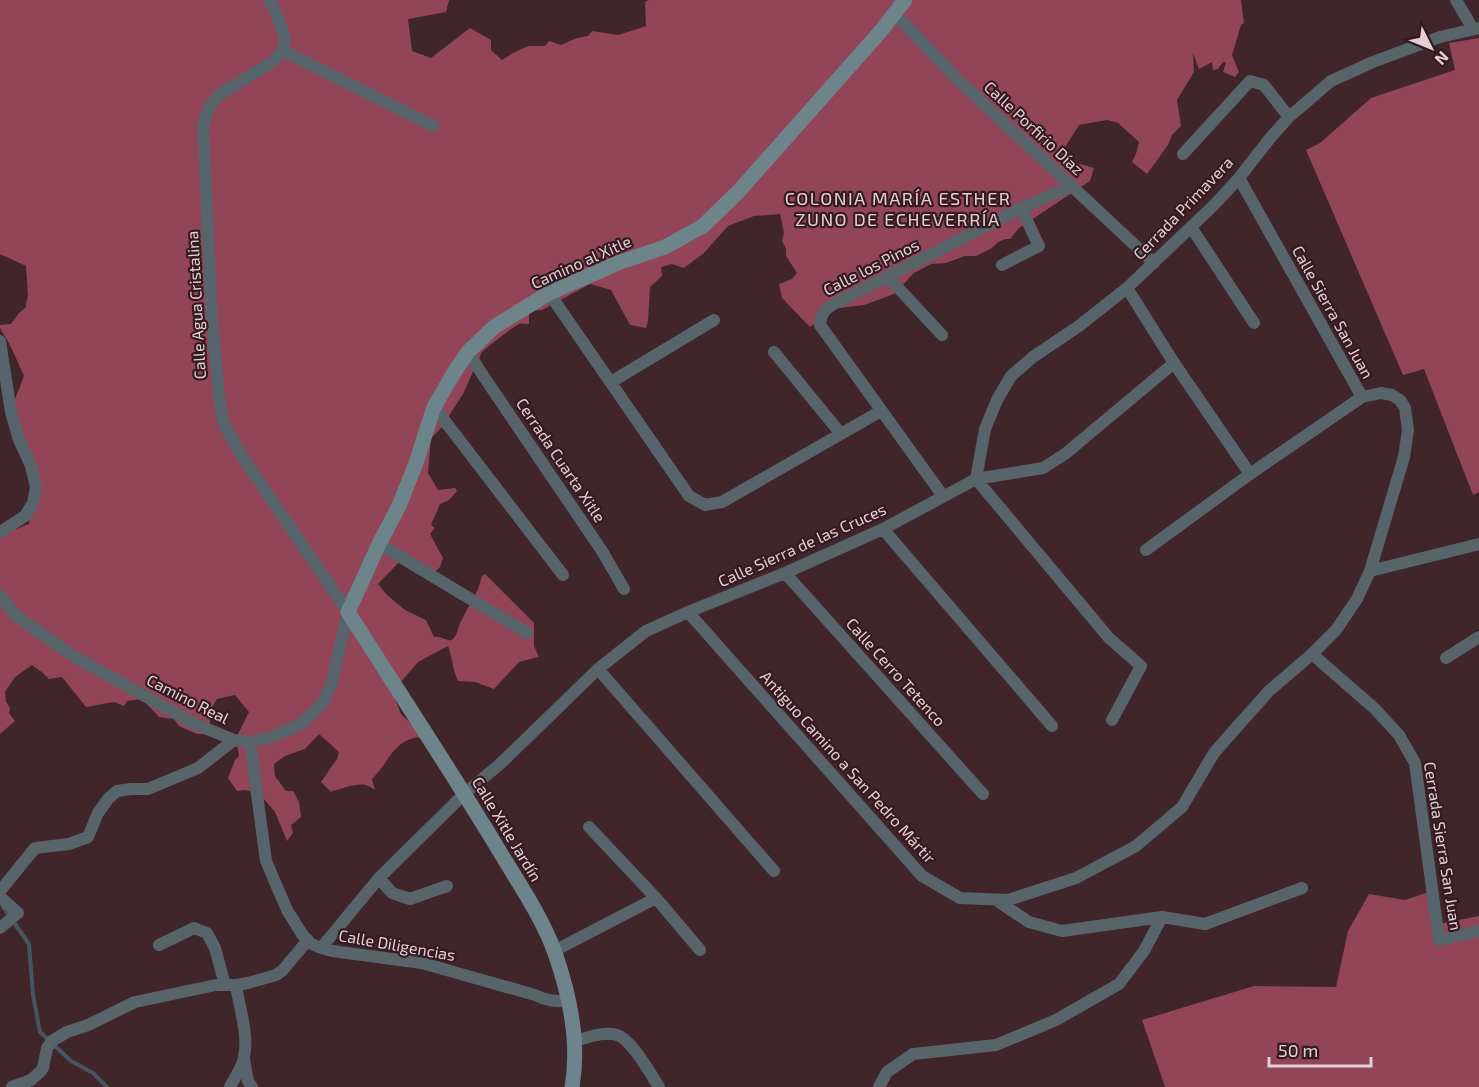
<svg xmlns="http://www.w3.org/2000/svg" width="1479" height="1087" viewBox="0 0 1479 1087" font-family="'Exo 2',sans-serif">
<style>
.forest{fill:#924459}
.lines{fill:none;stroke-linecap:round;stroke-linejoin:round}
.stream{stroke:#44575e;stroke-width:4}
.street{stroke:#57656a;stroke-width:12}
.secondary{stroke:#6d848b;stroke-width:15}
.labels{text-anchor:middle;stroke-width:4.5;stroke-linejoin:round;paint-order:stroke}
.street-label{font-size:16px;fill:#e3d0d4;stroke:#351b21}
.neighbourhood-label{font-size:18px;letter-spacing:1.5px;fill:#e3d0d4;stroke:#351b21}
</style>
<rect width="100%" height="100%" fill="#40252b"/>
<path class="forest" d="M0 0H449L446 12 408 19 412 51 431 58 470 28 491 40V50L502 60 513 53 528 46H545L549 41 561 45 577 38 588 36 592 31 618 35 646 26 645 2 649 0H1241L1244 23 1241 25 1232 55 1239 72 1235 77 1223 72 1226 62H1223L1218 69 1213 70 1212 62 1199 69 1193 53 1194 72 1177 100 1181 126 1172 135 1168 145 1147 174 1132 162 1136 154 1139 142 1118 123 1107 120 1079 125 1064 149 1070 161 1094 168 1090 181 1019 228 1010 239H1005L998 242 992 248 976 256H965L946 263 931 264 914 273 894 294 864 305 832 309 810 327 782 298 779 284 792 279 797 273 786 256V249L782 241 784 233 780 214 754 216 728 226 704 253 684 268 672 264 661 267 662 276 650 287 648 321 646 328 630 325 611 290 590 284 542 310 529 311V324C526 324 522 323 519 324 513 327 486 348 482 352L463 394 441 428 431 438 428 473 438 490 455 488 457 491 449 500 440 504 431 525 435 528 430 534 443 558 440 567 431 576 403 558 378 584 387 595 405 610 426 620 434 637C441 636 445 641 452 640L456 635 460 623 478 589 482 576 485 574 534 623V646L539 657 519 662 494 689 475 682 458 681C452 668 453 659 448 646L418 662 399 684 395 699 401 714 425 737C393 737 391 761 372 779L375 790C372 788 369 786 366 785 358 783 339 789 331 792L321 782 337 759 339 752 319 734 305 749 285 756 274 764 275 776 286 791H293L299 802 301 817 291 825 293 833 287 841 275 812 258 792 245 790 237 791 228 778 235 760 239 756 236 738 249 712 235 695 217 699 211 709 209 734H197L179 726 174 719 159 717 142 699 127 701 124 706 114 702 86 707 62 677 49 679 43 673 32 665 15 677 5 692 6 702 10 708 9 713 15 721 0 734V530L5 528 16 529 29 524 31 506 35 495 17 424 14 402 24 376 10 345 0 328V325L11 324 19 313 26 307V303L28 296 26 266 0 254Z
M1479 38V492L1473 495 1424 369 1403 375 1306 150 1320 143 1371 98 1455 70 1449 43Z
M1429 892 1434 925 1479 916V1087H1165L1142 1020 1254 986 1336 987 1348 931 1369 894 1405 900Z"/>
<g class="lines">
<path class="stream" d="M3 907 29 944 33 995 40 1032 71 1061 93 1073 107 1087"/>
<path class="street" d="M1456 0 1473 29
M895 14 956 78 1154 263
M283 51 433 126
M1183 154 1250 81 1264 85 1289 117
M1191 227 1254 323
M1002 265 1039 246 1021 208
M888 277 942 335
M1127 288 1174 363 1250 474
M549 293 689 496 705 505 722 502 881 411
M0 341 11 412 19 440 31 466 36 487 33 503 25 516 0 532
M468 352 484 377 602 551 624 589
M774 352 841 434
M611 382 714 320
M434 407 563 575
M943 496 820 325C821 315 823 311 832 305L1021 208 1072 186
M883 529 1052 726
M379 544 527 633
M1146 550 1250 474 1362 397
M1370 571 1479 544
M785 573 983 794
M0 595 15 615 73 656 195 724 234 740 250 742 272 737 301 724 322 704 331 685 348 612 243 458 224 424 219 398 212 318 203 126 209 107 220 94 271 63 283 51 285 38 274 8 269 0
M688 612 922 876 960 898 1008 900 1076 878 1136 846 1182 807 1214 753 1235 729 1269 691 1312 654 1336 630 1357 599 1370 571 1404 457 1408 430 1405 408 1400 400 1392 395 1381 393 1362 397 1239 178
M1312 654 1374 708 1399 735 1415 763 1439 940 1479 931
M1446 658 1479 637
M598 669 774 871
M1112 720 1141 666 1109 638 976 479 985 429 997 400 1011 376 1033 357 1079 326 1127 288 1214 205 1239 178 1271 137 1289 117 1331 81 1373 62 1440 37 1479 28
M250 742 266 861 287 910 302 934 310 943 318 947 332 951 422 963 535 995C547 1001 556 1002 569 1000
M589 827 656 898 700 950
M379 878 392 893 410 899 447 886
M0 891 35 848 69 844 88 837 98 813 108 799 117 791 131 789H148L198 768 234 740
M0 897 18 913 0 928
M996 900 1029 922 1062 931 1162 917 1205 924 1302 888
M159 945 194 928 207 933 215 948 225 985
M321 948 379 878 464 794 499 765 598 669 646 631 688 612 785 573 883 529 976 479 1043 468 1065 454 1174 363
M554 951 656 898
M574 1041C587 1038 603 1031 617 1035 631 1039 651 1074 659 1087
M244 1059 248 1081 252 1087
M12 1087 31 1080 41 1071 43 1068 47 1048 52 1041 67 1032 88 1025 135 1002 216 985H236L248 983 276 975 282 971 308 940
M230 1087C235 1077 242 1068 244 1057 249 1036 239 1006 236 985
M879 1087 887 1072 913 1054 996 1045 1056 1020 1119 984 1144 951 1162 917"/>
<path class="secondary" d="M572 1087C580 1042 570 996 555 953 541 914 515 878 494 842 447 765 397 689 348 612L379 544 399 506 416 463 434 407 455 371 468 352 494 327 549 293 618 263 665 247 703 226 739 191 880 32 905 0"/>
</g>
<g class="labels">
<g class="street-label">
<text transform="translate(1034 128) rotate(43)" y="6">Calle Porfirio Díaz</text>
<text transform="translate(1183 208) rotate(-46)" y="6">Cerrada Primavera</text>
<text transform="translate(581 262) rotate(-24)" y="6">Camino al Xitle</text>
<text transform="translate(871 267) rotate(-27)" y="6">Calle los Pinos</text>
<text transform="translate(196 305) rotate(-93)" y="6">Calle Agua Cristalina</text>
<text transform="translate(1333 312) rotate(61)" y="6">Calle Sierra San Juan</text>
<text transform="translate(561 460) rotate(56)" y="6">Cerrada Cuarta Xitle</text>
<text transform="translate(802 545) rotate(-24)" y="6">Calle Sierra de las Cruces</text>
<text transform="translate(896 672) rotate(48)" y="6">Calle Cerro Tetenco</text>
<text transform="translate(188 699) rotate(27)" y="6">Camino Real</text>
<text transform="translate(848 767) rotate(48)" y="6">Antiguo Camino a San Pedro Mártir</text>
<text transform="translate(507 829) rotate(59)" y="6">Calle Xitle Jardín</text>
<text transform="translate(1443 846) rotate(81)" y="6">Cerrada Sierra San Juan</text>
<text transform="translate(397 945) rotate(10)" y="6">Calle Diligencias</text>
</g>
<g class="neighbourhood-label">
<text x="898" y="205">COLONIA MARÍA ESTHER<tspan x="898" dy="21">ZUNO DE ECHEVERRÍA</tspan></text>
</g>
</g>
<g transform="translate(1431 48) rotate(133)" stroke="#351b21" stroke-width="4.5" paint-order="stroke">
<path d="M0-4.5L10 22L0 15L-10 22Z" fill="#e3d0d4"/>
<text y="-9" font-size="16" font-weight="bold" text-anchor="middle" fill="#e3d0d4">N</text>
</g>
<path d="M1269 1057v9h102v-9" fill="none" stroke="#e3d0d4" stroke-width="3"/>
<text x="1278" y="1057" font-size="18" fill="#e3d0d4" stroke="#351b21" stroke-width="4.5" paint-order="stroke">50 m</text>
</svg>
